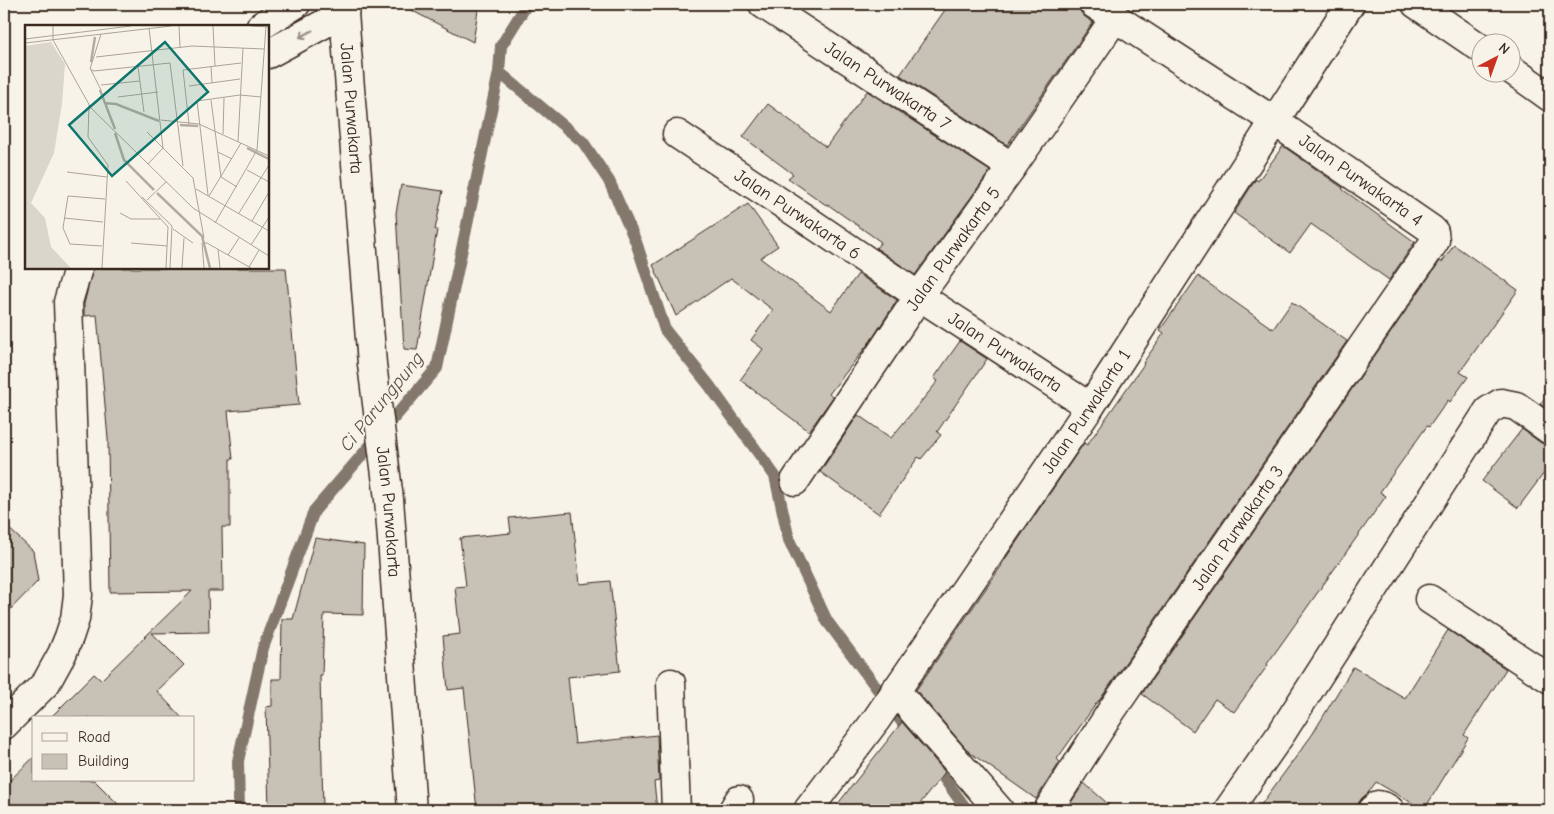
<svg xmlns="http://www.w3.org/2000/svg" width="1554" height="814" viewBox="0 0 1554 814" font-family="'Comic Neue',sans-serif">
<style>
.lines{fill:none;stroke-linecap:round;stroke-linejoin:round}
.stream{stroke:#84786c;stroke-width:12}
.building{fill:#c8c1b6;stroke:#3b2a1e}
.minor-casing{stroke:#3b2a1e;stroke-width:31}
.minor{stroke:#f7f3e8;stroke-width:28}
.oneway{stroke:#998e83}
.labels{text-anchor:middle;stroke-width:4;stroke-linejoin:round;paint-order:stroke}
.street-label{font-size:18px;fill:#3b2a1e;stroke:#f7f3e8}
.water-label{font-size:19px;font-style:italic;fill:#5f5145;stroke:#f7f3e8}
.inset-river{fill:none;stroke:#b4aca0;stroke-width:2.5}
.inset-road{fill:none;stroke:#aca397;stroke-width:1}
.view{fill:#0f766e;fill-opacity:0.15;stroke:#0f766e;stroke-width:2.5}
.inset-edge{fill:none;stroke:#3b2a1e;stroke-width:2.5}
</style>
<rect width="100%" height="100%" fill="#f7f3e8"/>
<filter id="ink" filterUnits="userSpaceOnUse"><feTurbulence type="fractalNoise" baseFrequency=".02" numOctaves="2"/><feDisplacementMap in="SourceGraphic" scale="10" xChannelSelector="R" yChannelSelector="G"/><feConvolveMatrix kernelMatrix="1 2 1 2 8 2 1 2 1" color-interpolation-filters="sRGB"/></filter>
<g filter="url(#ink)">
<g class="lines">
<path class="stream" d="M499 72 583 142 609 181 636 242 665 330 709 385 775 476 789 540 827 621 916 741
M933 763 967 810
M239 810 238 761 263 648 314 511 437 368 499 72 501 46 527 4"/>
</g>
<path class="building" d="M399 4H479L473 42Z
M949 4H1074L1079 7 1080 11 1085 17 1093 22 1007 145 900 75Z
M867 91 990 171 915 275 876 248 881 242 827 204 826 205 788 178 793 174 743 137 768 104 826 147Z
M1283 146 1343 188 1342 189 1415 242 1389 280 1311 224 1290 253 1234 213 1256 179 1258 181Z
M401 185 443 191 435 230H437L417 350 404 349 396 213Z
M748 204 778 246 760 258 831 311 858 274 897 300 872 339 829 394 833 397 809 431 740 380 763 349 751 340 773 310 731 278 676 316 653 265Z
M1454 245 1518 290 1460 372 1468 377 1450 402 1448 400 1429 427 1427 426 1380 492 1386 496 1267 664 1268 665 1234 712 1215 699 1193 731 1142 694 1440 261 1442 262Z
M93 268H286L299 405 228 411 233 459H230V527H222L223 591H208L209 632 152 633 184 665 157 691 182 718H50L94 674 101 680 192 591 110 592 108 439 97 315 84 316V304Z
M1198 276 1273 329 1292 302 1347 341 1099 701H1098L1057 759 1060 762 1036 799 969 752 916 690 1002 565H1001L1084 443 1087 445 1144 364 1143 363 1164 333 1160 330Z
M960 341 987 359 937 432 941 435 921 459 918 457 879 514 820 472 858 415 891 438 938 381 934 378Z
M1550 391V411L1540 404Z
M1522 429 1541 443 1550 445V465L1518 508 1482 481Z
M572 512 580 584 610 581 620 671 568 677 575 744 657 735 659 781 654 782 657 810H477L464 688 448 690 443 636 460 634 455 587 466 586 460 538 511 533 509 518Z
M4 524 33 551 38 581 4 616Z
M315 538 364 545 363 615 324 614 322 675H320L323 810H269L266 707 272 706V679H281L282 619H293Z
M1448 630 1506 669 1464 735 1468 738 1424 810 1376 782 1368 793 1362 798 1355 810H1257L1312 735 1353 667 1405 698Z
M902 722 945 772 915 810H833Z
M34 757V780H94L124 810H4V786Z
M1084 783 1115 810H1066Z"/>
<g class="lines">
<g class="minor-casing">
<g id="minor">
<path id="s1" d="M346 4 344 13 372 364 389 499 412 810"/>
<path id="s2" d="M763 4 1012 167"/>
<path d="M1416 4 1482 49"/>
<path d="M261 26 296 4"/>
<path d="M268 54 344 13"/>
<path d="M1512 70 1550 97"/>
<path id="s3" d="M677 134 804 218 919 296 1090 407"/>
<path id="s4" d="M795 481 919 296 1012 167 1115 18"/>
<path d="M1429 599 1550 679"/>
<path d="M671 683 676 810"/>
<path d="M895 690 999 810"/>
<path d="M4 725 46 683 62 654 69 637 75 619 78 595 68 302 78 268"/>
<path d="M733 810 739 800"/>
<path id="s5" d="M808 810 876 720 1090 407 1350 4"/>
<path id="s6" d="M1048 810 1112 710 1435 241 1434 232 1431 229 1274 121 1094 4"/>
<path d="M1228 810 1281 734 1488 411 1501 403 1516 406 1550 430"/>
<path d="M1372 810 1378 805 1385 807 1390 810"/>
</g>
</g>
<use href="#minor" class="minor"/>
</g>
<defs><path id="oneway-shaft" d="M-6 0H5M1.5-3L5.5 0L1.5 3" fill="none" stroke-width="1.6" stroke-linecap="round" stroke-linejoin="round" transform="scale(1.25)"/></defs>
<use class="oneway" href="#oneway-shaft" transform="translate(306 34) rotate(152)"/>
</g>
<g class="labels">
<g class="street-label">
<text dy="6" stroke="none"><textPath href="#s2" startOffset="149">Jalan Purwakarta 7</textPath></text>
<text dy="6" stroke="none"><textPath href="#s1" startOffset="105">Jalan Purwakarta</textPath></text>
<text transform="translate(1361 180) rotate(35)" y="6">Jalan Purwakarta 4</text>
<text dy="6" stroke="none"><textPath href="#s3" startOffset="145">Jalan Purwakarta 6</textPath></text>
<text dy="6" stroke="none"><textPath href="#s4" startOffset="281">Jalan Purwakarta 5</textPath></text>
<text dy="6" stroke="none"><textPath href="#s3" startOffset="394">Jalan Purwakarta</textPath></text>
<text dy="6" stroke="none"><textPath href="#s5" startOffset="486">Jalan Purwakarta 1</textPath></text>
<text dy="6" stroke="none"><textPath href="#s1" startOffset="510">Jalan Purwakarta</textPath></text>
<text dy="6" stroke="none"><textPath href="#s6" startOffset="340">Jalan Purwakarta 3</textPath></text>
</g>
<g class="water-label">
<text transform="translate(381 401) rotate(-51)" y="7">Ci Parungpung</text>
</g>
</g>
<g transform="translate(25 25)">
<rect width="244" height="244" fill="#f7f3e8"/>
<path d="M26 17 40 39 37 79 29 128 6 178 20 193 26 222 46 243H0V21Z" fill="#dbd6cb"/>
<path class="inset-river" d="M66 37 70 12M75 65 90 104M79 78 91 79 134 96M155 100 173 101M90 108 99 135 129 165M222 123 244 134M132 168 177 211 185 243"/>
<path class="inset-road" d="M28 1V15L66 83 168 183 244 231M154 1 155 22M188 1 190 41M226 1 244 2M124 3 138 123M76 9 65 44 69 46 145 38 158 141M0 14 106 1M0 18 146 1M71 32 167 21 239 24M186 41 187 58M113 42 119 87M66 45 76 65M76 60 115 56M164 61 215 54M93 72 133 67M186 75 196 152 212 162M64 80 63 112 83 140 77 243M136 95 174 99 244 131M164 99 158 45 216 38M122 107 168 153 179 213M198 109 199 73M213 117 218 23M193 127 207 134M123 139 138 123M222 145 244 157M42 147 82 152M101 156 143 202 141 243M171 164 244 206M183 170 172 76 215 70 236 72M184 171 216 118M117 172 147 201 145 243M122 175 141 157M95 188 106 194H135M214 188 244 140M39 193 78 197M227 196 244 167M190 198 232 125 241 1M148 204 168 218M106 218 142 221M226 220 244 192M77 221 45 219 38 203 43 171 80 174M193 224 195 243M203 230 226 243M224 242 234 225M157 243 159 213M179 243 177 218H182L203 230 214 213"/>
<path class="view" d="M140 17 183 67 87 151 44 100Z"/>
<rect width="244" height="244" class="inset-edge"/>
</g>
<rect width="1554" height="814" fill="none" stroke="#f7f3e8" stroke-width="20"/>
<rect x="10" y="10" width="1534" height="794" fill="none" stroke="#3b2a1e" stroke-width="2" filter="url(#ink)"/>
<rect x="32" y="716" width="162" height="65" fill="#f7f3e8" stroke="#aca397"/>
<rect x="42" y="733" width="25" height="8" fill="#f7f3e8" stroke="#aca397"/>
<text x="78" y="742" font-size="15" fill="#3b2a1e">Road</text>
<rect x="42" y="754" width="25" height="15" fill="#c8c1b6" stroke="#aca397"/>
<text x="78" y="766" font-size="15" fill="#3b2a1e">Building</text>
<g transform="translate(1496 58) rotate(41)"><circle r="24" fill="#f7f3e8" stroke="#aca397"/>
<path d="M0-4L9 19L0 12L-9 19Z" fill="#c8321e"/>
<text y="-8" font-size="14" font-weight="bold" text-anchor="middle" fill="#3b2a1e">N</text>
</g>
</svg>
